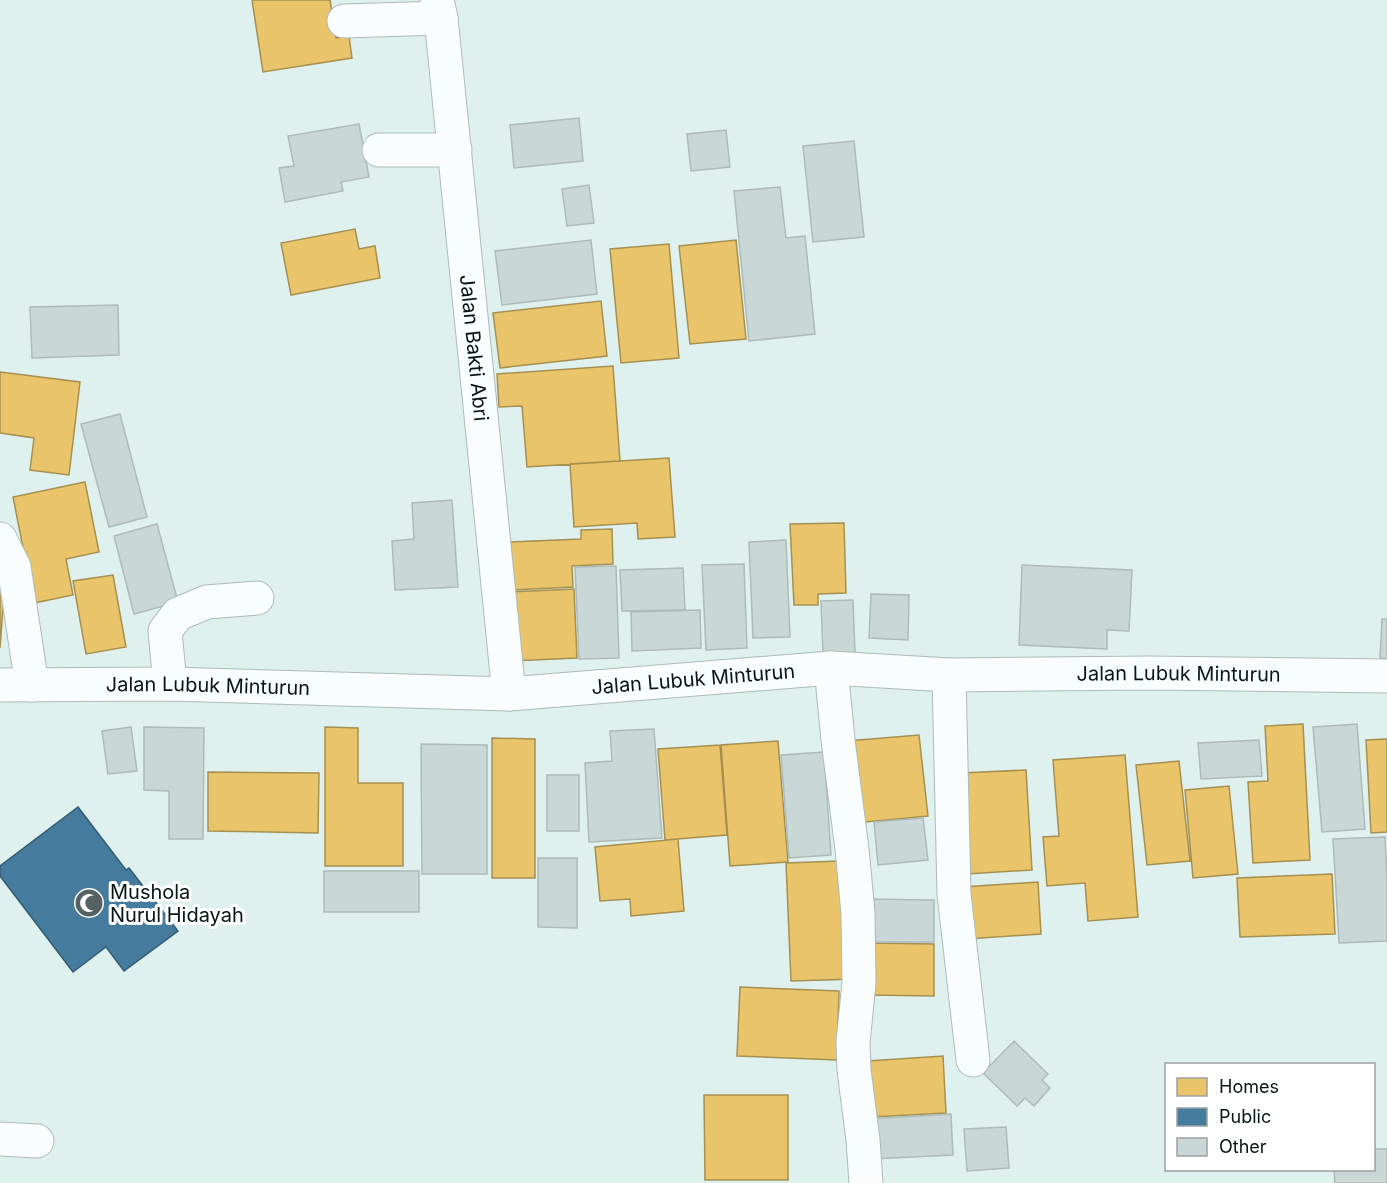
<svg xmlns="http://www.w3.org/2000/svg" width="1387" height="1183" viewBox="0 0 1387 1183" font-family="Inter,sans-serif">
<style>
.homes{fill:#e9c46a;stroke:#a69050;stroke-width:1.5}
.public{fill:#457b9d;stroke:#335c74;stroke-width:1.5}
.building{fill:#c9d8d6;stroke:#adbbba;stroke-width:1.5}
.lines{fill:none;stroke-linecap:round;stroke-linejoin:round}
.minor-casing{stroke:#adbbba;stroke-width:35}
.minor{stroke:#fafdfd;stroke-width:33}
.labels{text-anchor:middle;stroke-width:6;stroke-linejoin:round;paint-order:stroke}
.street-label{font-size:20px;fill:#091514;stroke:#fff}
.poi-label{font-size:20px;fill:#091514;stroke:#fff;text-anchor:start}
</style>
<rect width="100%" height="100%" fill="#dff1ef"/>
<path class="homes" d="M252 0H330L336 38 349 36 352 58 263 72Z
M355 229 359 249 375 246 380 278 291 295 281 243Z
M736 240 746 339 690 344 679 246Z
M669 244 679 358 621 363 610 249Z
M601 301 607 356 500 368 493 313Z
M613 366 620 461 527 467 522 406 499 407 497 374Z
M0 372 80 382 69 475 30 470 34 438 0 433Z
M669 458 675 537 638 539 637 523 574 527 570 464Z
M85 482 99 552 66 559 73 595 34 603 13 497Z
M844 523 846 593 818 594V605H794L790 524Z
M612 529 613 564 572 566 573 587 512 590 510 542 581 539V530Z
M113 575 126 647 86 654 73 581Z
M0 580 5 581 0 648Z
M574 589 577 658 512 661 509 592Z
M1303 724 1310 860 1253 863 1248 782 1268 781 1265 726Z
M325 727 358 728V783H403V866H325Z
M919 735 928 816 855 823 847 741Z
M492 738 535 739V878H492Z
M1387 739V832L1371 833 1366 740Z
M778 741 788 862 730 866 721 745Z
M720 745 727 835 665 840 658 749Z
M1125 755 1138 917 1088 921 1085 883 1047 886 1043 837 1059 836 1053 760Z
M1179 761 1190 861 1147 865 1136 765Z
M1026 770 1032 870 967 874 962 773Z
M208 772 319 773 318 833 208 831Z
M1229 786 1238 874 1193 878 1185 790Z
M678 839 684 911 631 916 630 899 600 901 595 847Z
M840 861 857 979 791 981 786 863Z
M1332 874 1335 934 1240 937 1237 878Z
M1038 882 1041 934 966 939 963 887Z
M868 943 934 944V996L868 995Z
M740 987 839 991 837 1060 737 1056Z
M943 1056 946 1113 871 1117 868 1061Z
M704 1095H788V1180H705Z"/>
<path class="public" d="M78 807 126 870 129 868 178 931 124 971 106 947 73 972 0 876V866Z"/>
<path class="building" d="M579 118 583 161 514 168 510 125Z
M359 124 369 177 341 182 343 191 285 202 279 168 294 166 288 136Z
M726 130 730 167 691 171 687 134Z
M854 141 864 237 813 242 803 146Z
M589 185 594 223 567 226 562 189Z
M780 187 786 238 805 236 815 334 749 341 734 191Z
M591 240 597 294 502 305 495 251Z
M118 305 119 355 32 358 30 307Z
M120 414 147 517 109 527 81 424Z
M452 500 458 587 395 590 392 541 414 539 412 503Z
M157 524 178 602 134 614 114 536Z
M786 540 790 637 753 638 749 542Z
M744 564 747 648 706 650 702 565Z
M1022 565 1132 570 1129 631 1107 630V649L1019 645Z
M616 566 619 658 579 659 575 567Z
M683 568 685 610 622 611 620 570Z
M871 594 909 595 908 640 869 638Z
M853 600 855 654 823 655 821 601Z
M700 610 701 648 632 651 631 612Z
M1382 619H1387V659L1380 658Z
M1357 724 1365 829 1322 832 1313 727Z
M131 727 137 771 108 774 102 731Z
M144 727 204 728 203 839H169V791L144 790Z
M654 729 662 838 589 842 585 763 612 761 610 731Z
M1259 740 1262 776 1201 779 1198 743Z
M421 744 487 745V874H422Z
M824 752 831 855 789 858 781 755Z
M547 775H579V831H547Z
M923 818 928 860 878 865 874 822Z
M1385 837 1387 878V941L1339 943 1333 839Z
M538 858H577V928L538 927Z
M324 871H419V912H324Z
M868 899 934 900V942H868Z
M1014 1041 1048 1074 1042 1080 1050 1088 1034 1106 1025 1098 1017 1106 983 1073Z
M951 1114 953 1155 871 1159 869 1119Z
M1006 1127 1009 1168 967 1171 964 1129Z
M1374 1149H1387V1183H1335L1334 1170H1374Z"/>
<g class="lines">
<g class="minor-casing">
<g id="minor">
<path id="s1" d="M437 0 441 18 509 694"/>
<path d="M344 21 441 18"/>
<path d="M379 150H455"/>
<path d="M0 539 14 567 32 685"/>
<path d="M831 668 838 740 852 849 858 913 859 983 853 1042 854 1070 863 1140 866 1183"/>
<path d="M949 675 954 894 973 1060"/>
<path d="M170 684 165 631 178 614 207 602 257 598"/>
<path id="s2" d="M0 685 170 684 509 694 831 668 949 675 1149 673 1387 676"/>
<path d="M0 1139 37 1141"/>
</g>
</g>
<use href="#minor" class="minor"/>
</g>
<defs>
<g id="mosque-disc" transform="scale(1.5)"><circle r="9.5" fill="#546261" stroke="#fff"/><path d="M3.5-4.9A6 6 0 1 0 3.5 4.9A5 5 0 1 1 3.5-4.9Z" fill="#fff"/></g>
</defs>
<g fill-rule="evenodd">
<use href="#mosque-disc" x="89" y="903"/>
</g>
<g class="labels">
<g class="street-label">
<text dy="7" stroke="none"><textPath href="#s1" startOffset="350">Jalan Bakti Abri</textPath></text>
<text dy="7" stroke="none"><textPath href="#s2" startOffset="1180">Jalan Lubuk Minturun</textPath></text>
<text dy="7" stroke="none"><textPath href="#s2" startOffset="694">Jalan Lubuk Minturun</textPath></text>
<text dy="7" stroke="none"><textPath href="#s2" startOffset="208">Jalan Lubuk Minturun</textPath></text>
</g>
<g class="poi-label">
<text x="110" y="899">Mushola<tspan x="110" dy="23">Nurul Hidayah</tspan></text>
</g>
</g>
<rect x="1165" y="1063" width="210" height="108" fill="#ffffff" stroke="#9da1a1" stroke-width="1.5"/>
<rect x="1177" y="1078" width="30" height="18" fill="#e9c46a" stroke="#9da1a1" stroke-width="1.5"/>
<text x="1219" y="1093" font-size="18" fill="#091514">Homes</text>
<rect x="1177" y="1108" width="30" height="18" fill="#457b9d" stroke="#9da1a1" stroke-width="1.5"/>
<text x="1219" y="1123" font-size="18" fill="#091514">Public</text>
<rect x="1177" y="1138" width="30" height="18" fill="#c9d8d6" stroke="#9da1a1" stroke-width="1.5"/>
<text x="1219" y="1153" font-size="18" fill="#091514">Other</text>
</svg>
